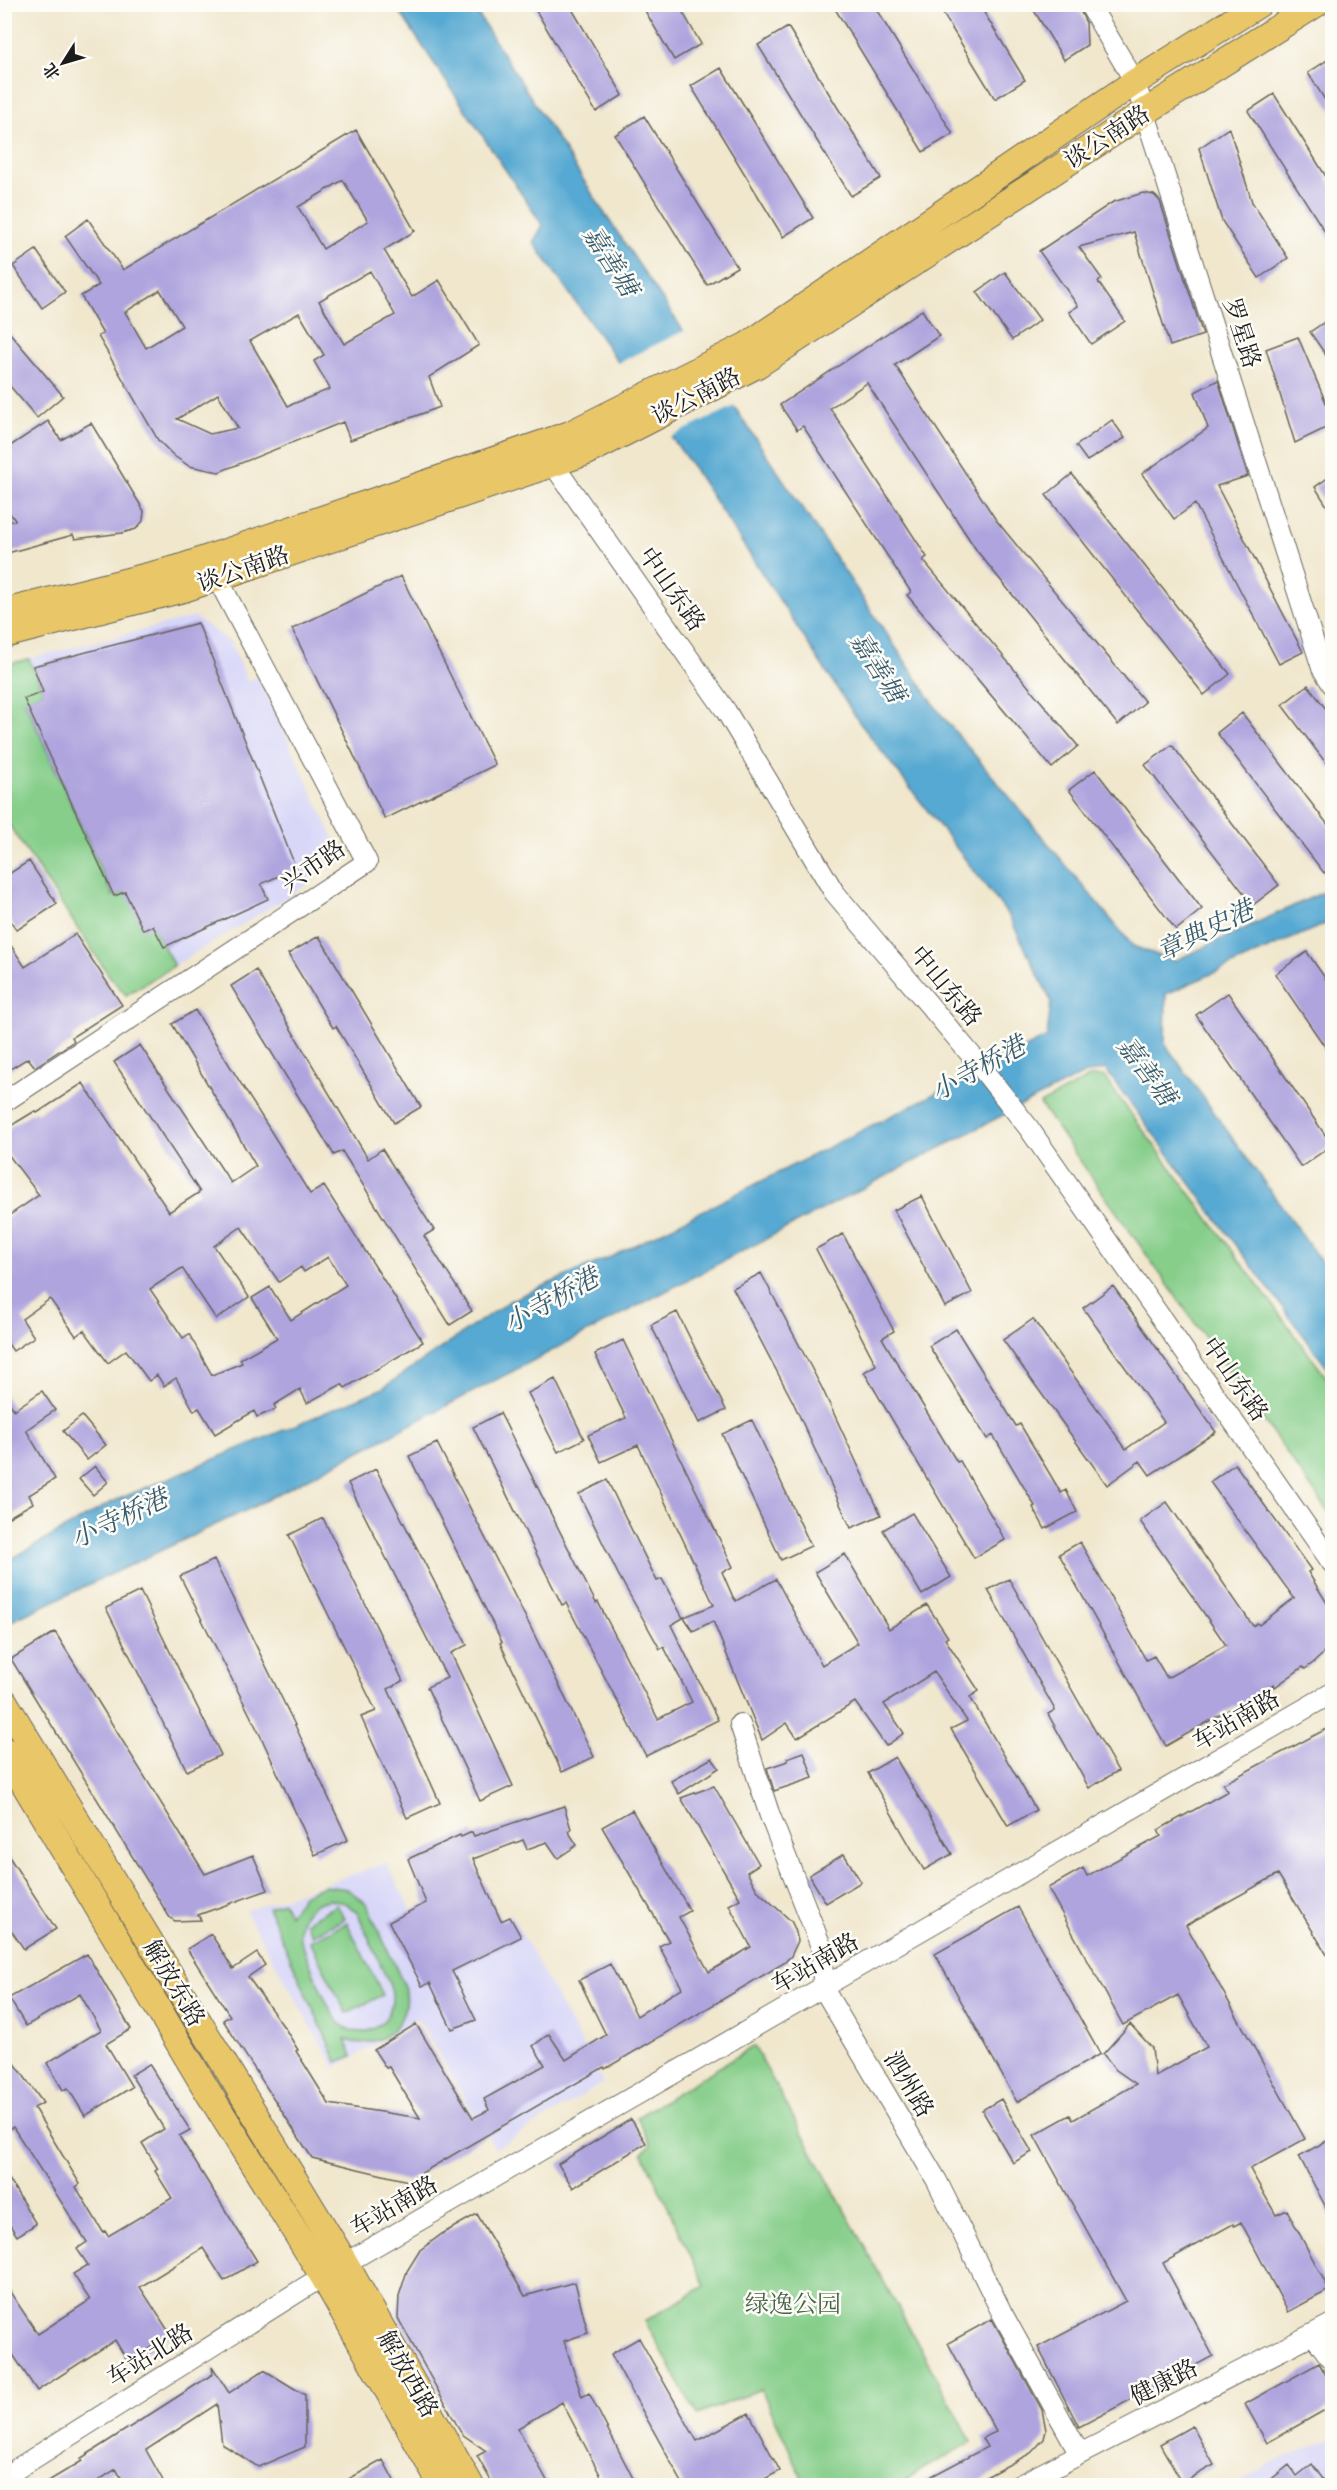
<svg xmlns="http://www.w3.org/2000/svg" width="1337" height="2490" viewBox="0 0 1337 2490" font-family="'IM FELL Great Primer','Noto Serif SC',serif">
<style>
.built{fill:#d8d7f8}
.green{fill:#86ce8a;stroke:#517553;stroke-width:1.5;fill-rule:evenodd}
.water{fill:#57a9d2;stroke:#3a6277;stroke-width:1.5}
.pier{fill:#f0e7cd}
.building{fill:#afa4de;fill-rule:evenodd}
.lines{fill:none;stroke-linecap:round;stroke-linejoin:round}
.minor-casing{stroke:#66635a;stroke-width:22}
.major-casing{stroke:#66635a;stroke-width:28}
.minor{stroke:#fff;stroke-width:20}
.major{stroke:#e9c769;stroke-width:26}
.labels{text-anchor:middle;stroke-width:5;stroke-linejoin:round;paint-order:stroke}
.street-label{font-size:24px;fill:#1c1c1c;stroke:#fdfcf7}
.park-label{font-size:24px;fill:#466348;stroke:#fdfcf7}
.water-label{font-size:26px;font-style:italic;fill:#375b6e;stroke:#fdfcf7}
</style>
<rect width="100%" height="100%" fill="#fdfcf7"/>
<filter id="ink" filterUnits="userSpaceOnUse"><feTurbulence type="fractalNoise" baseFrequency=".0167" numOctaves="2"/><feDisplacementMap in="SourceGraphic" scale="12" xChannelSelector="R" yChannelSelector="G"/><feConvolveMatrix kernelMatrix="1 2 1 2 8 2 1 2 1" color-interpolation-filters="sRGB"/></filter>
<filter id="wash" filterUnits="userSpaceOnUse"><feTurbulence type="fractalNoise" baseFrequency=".008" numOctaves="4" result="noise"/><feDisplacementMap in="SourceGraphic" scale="24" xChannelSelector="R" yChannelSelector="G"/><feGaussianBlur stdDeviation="1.35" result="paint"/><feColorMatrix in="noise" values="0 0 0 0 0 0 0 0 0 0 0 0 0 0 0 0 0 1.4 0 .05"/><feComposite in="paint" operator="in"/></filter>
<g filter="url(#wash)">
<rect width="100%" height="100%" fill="#f0e7cd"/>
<path class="built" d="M195 617 230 642 248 682 258 677 336 843 307 885 126 995 110 977 5 819 4 665Z
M386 1863 432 1948 511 1914 603 2083 495 2149 418 2019 335 2068 245 1911Z
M1332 2439V2485L1231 2486 1277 2460Z"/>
<path class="green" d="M29 659 43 692 24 700 113 896 125 892 153 926 174 966 126 995 110 977 5 819 4 665Z
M1103 1076 1332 1385V1517L1040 1104 1090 1077Z
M324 1886 347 1889 366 1903 403 1983C415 2021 382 2052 345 2040L352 2056 337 2062 268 1908 283 1902 289 1915 303 1895ZM330 1900 346 1903 358 1914 391 1988C400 2022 360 2048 337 2020 325 2006 308 1958 300 1939 297 1918 309 1902 330 1900Z
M337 1905 345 1919 312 1935 305 1922Z
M347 1923 383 1995 346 2013 310 1941Z
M754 2046 972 2442 895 2485H806L761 2389 697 2415 645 2321 705 2286 642 2152 651 2145 637 2117Z"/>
<path class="water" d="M395 5H472L605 214 939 712 1133 946 1174 961 1332 888V921L1166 994 1165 1044 1332 1277V1374L1105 1069 1082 1075 1003 1115 249 1509 5 1624 4 1563 112 1502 381 1389 511 1300 615 1255 1047 1037 1051 1001 1009 916 859 722 692 466 533 242 543 226Z"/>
<path class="pier" d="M686 330 737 405 668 438 616 364Z"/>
<g id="blocks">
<path class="building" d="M532 4H569L623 95 596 112Z
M641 4H678L701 44 674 60Z
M832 4H873L953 134 923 152Z
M937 4H979L1025 80 995 99Z
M1030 4H1077L1086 23 1087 45 1064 60Z
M788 27 881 178 851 196 758 45Z
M1332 57V111L1308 73Z
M721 68 813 218 783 237 691 86Z
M1274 94 1332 186V243L1248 111Z
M644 116 737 267 707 285 615 135Z
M1229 128 1252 202 1288 258 1259 278 1222 221 1199 148Z
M356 130 415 231 384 250 412 297 439 280 479 345 429 377 440 407 350 440 343 422 219 472 189 466 174 456 158 440 98 336 103 334 81 296 99 285 65 236 88 219 123 270ZM343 180 368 221 323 249 298 207ZM370 271 395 315 344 344 319 301ZM160 290 182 326 146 348 125 312ZM299 313 324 355 314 361 330 389 288 406 250 341ZM218 394 238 428 210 434 177 419Z
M1143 193 1154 195 1160 201 1203 335 1170 346 1134 232 1079 247 1102 279 1098 282 1125 321 1091 344 1069 312 1078 306 1039 251 1113 202Z
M36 250 65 292 42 308 13 266Z
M1005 272 1040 320 1012 340 977 292Z
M922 310 939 336 895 365 996 520 1145 702 1118 725 977 551 867 383 830 408 927 557 923 560 1078 746 1052 768 907 595 911 592 803 426 797 430 780 405Z
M1332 317V364L1310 332Z
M4 326 63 396 37 418 4 379Z
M1298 337 1332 417V425L1295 443 1266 349Z
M1218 380 1248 476 1217 486 1303 652 1279 664 1195 504 1174 519 1142 474 1208 428 1195 392Z
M1112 420 1125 438 1087 461 1076 446Z
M48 421 61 440 91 423 144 511 143 521 136 529 122 533 75 539 73 535 4 554V523L15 520 4 505V450Z
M1072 474 1230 674 1204 695 1046 495Z
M1332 475V514L1315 487Z
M401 576 495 765 385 819 292 629Z
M198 623 296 868 261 884 268 899 164 947 153 926 143 930 125 892 114 896 24 699 43 692 33 666Z
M1308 685 1332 717V771L1282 705Z
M1242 713 1332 830V866L1324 873 1217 733Z
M1172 745 1279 885 1253 905 1145 765Z
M1095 770 1202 909 1176 930 1069 790Z
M29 861 57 904 17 930 4 912V877Z
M75 934 122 1005 72 1037 74 1041 35 1067 28 1058 4 1073V935L25 967Z
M319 936 421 1107 394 1123 336 1026 333 1028 288 954Z
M1307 952 1332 988V1057L1275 974Z
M256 970 368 1159 382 1149 434 1230 424 1236 472 1311 450 1325 342 1151 334 1155 231 986Z
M1228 993 1332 1145 1301 1167 1196 1015Z
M195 1010 310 1194 324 1186 423 1342 345 1388 342 1384 307 1403 300 1389 274 1405 276 1409 257 1417 254 1411 215 1434 199 1408 194 1411 176 1378 164 1386 157 1375 149 1381 126 1350 108 1363 84 1330 76 1336 50 1299 22 1319 34 1337 13 1351 4 1338V1219L39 1195 4 1149V1131L17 1122 35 1111 37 1113 83 1083 169 1212 200 1192 114 1062 140 1045 231 1183 256 1166 172 1024ZM241 1227 279 1282 301 1267 304 1272 328 1257 346 1285 291 1320 270 1287 252 1298 277 1338 240 1359 242 1363 212 1375 189 1334 183 1338 150 1289 182 1268 216 1319 249 1297 214 1246Z
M922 1196 972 1293 945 1307 894 1210Z
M843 1234 894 1331 882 1338 957 1462 960 1461 1005 1540 974 1558 864 1372 876 1365 816 1249Z
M761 1273 822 1388 881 1515 851 1528 793 1402 733 1288Z
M1113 1286 1216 1432 1150 1475 1140 1461 1107 1485 1003 1340 1033 1319 1126 1449 1164 1422 1083 1308Z
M677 1312 726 1410 699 1423 651 1325Z
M956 1329 1016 1426 1020 1424 1061 1493 1066 1490 1077 1512 1045 1529 1033 1507 1035 1506 993 1435 987 1439 929 1346Z
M623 1340 733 1567 722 1572 733 1597 736 1601 776 1579 822 1665 858 1643 815 1572 845 1554 889 1629 927 1605 948 1637 945 1639 979 1691 970 1697 1036 1810 1008 1826 951 1729 967 1721 934 1672 884 1704 904 1733 886 1746 855 1702 797 1738 787 1723 762 1740 713 1621 693 1631 684 1617 714 1605 638 1445 601 1462 588 1435 626 1418 595 1354Z
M555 1379 584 1439 558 1452 528 1393Z
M42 1391 55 1410 26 1430 55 1479 29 1495 33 1503 4 1520V1394L14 1410Z
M500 1413 596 1603 598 1602 658 1719 692 1702 664 1647 660 1649 618 1574 579 1494 607 1480 657 1581 662 1579 683 1618 671 1625 718 1720 646 1756 566 1603 562 1605 473 1427Z
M82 1416 106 1445 87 1460 63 1431Z
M752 1420 811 1546 781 1560 722 1434Z
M437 1443 531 1628 594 1757 562 1772 500 1643 502 1642 409 1456Z
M1235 1464 1311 1570 1308 1572 1330 1608 1332 1617 1331 1636 1322 1655 1313 1663 1305 1669 1303 1667 1275 1687 1274 1684 1166 1746 1059 1554 1080 1542 1146 1660 1154 1656 1167 1678 1226 1645 1140 1521 1167 1502 1253 1626 1257 1623 1259 1625 1294 1598 1210 1482Z
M95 1466 108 1482 93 1495 79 1479Z
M376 1469 467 1645 451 1653 513 1786 480 1801 427 1687 447 1678 348 1483Z
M912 1513 951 1577 922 1595 883 1530Z
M323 1518 403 1681 388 1689 440 1803 407 1818 361 1717 376 1711 289 1535Z
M214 1560 294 1723 348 1840 315 1855 262 1739 180 1576Z
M1009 1579 1118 1771 1089 1788 1048 1714 1055 1710 988 1590Z
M140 1591 221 1755 187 1771 106 1608Z
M55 1632 205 1874 253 1855 268 1890 198 1915 201 1920 175 1921 170 1918 11 1659Z
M1332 1726V1963L1278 1874 1186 1925 1305 2139 1250 2169 1276 2215 1287 2210 1329 2290 1288 2312 1241 2222 1234 2226 1233 2224 1163 2263 1213 2356 1079 2427 1038 2347 1126 2301 1034 2135 1070 2115 1073 2120 1136 2084 1116 2070 1103 2054 1130 2024 1152 2048 1155 2076 1207 2047 1178 1995 1123 2025 1048 1888 1083 1868 1087 1876 1161 1836 1158 1830 1228 1791 1223 1784Z
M804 1752 813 1778 774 1791 767 1768 788 1761 787 1758Z
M895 1757 952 1854 924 1870 868 1773Z
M712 1758 719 1768 679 1794 671 1781Z
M714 1786 759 1864 747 1872 757 1890 791 1921 795 1929 798 1941 791 1956 784 1963 605 2069 604 2067 408 2181 312 2158 223 2020 230 2016 187 1949 211 1934 233 1969 257 1953 265 1965 248 1977 286 2030 298 2050 296 2051 329 2104 420 2118 389 2067 386 2068 374 2050 416 2024 473 2118 489 2110 484 2099 545 2065 533 2046 549 2034 566 2060 606 2035 579 1980 610 1964 637 2016 682 1988 659 1946 669 1941 602 1827 632 1810 690 1911 679 1917 709 1972 751 1947 729 1905 740 1899 681 1798Z
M564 1806 571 1829 568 1831 577 1845 558 1858 547 1842 527 1849 523 1840 473 1859 501 1921 510 1917 521 1937 452 1971 476 2020 452 2029 430 1983 422 1986 389 1922 426 1903 408 1859 460 1835 461 1837 472 1832 474 1836Z
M4 1849 56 1929 24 1949 4 1920Z
M844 1854 861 1882 826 1903 809 1875Z
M1018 1907 1100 2054 1017 2102 935 1954Z
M87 1954 131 2029 106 2044 132 2087 85 2116 68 2088 63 2090 47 2063 101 2030 80 1994 26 2026 9 1998Z
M4 2048 43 2103 34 2108 80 2184 76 2187 103 2232 105 2231 108 2236 172 2198 155 2171 158 2169 142 2143 164 2129 131 2075 149 2064 190 2130 179 2136 257 2261 224 2281 203 2248 140 2287 171 2335 128 2362 115 2340 37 2391 4 2341V2283L38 2334 90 2300 73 2274 88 2265 77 2249 87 2242 13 2127 4 2132Z
M1001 2099 1032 2152 1013 2163 982 2110Z
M631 2119 646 2143 573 2188 558 2164Z
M1332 2138V2219L1299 2156Z
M4 2171 36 2224 17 2236 4 2216Z
M477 2214 525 2296 575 2282 588 2333 564 2341 582 2397 589 2393 637 2486H606L562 2402 518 2428 550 2486H494L477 2456 486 2451 462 2434 398 2318 399 2296 407 2271 420 2250 442 2234Z
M992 2319 1042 2410 1046 2430 1044 2439 1031 2453 969 2486H913L987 2447 982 2438 996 2432 948 2343Z
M639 2338 697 2441 749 2413 780 2471 751 2486H684L611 2354Z
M1319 2363 1332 2385V2406L1267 2443 1245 2404Z
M212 2366 229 2393 264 2370 305 2395V2447L258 2467 222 2444 217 2404 146 2450 166 2486H126L116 2469 90 2486H40L82 2461 80 2459 213 2374Z
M1192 2426 1214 2465 1182 2483 1160 2444Z
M383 2460 397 2486H336Z
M1312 2464 1328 2486H1263L1289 2465 1297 2476Z"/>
</g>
</g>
<g filter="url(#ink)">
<use href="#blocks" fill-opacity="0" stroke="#66635a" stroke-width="1.5"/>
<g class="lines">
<g class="minor-casing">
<path id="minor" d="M1089 4 1135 82 1322 668 1332 684
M553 464 726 711 834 892 972 1056 1028 1127 1332 1563
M4 1102 367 862 211 566
M740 1724 769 1813 822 1949 823 1988 937 2181 1002 2313 1080 2454
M1313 2334 1332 2360
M4 2477 323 2276 1332 1693
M1018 2486 1332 2324"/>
</g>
<g class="major-casing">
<path id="major" d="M4 612 179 568 570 434 746 346 1135 82 1259 4
M4 635 184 589 587 452 757 365 1145 112 1316 4
M4 1701 345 2263 471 2486
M4 1750 208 2092 323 2276 442 2486"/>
</g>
<use href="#minor" class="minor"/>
<use href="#major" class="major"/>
</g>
</g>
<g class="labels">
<g class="street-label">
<text transform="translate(1107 137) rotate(-33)" y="8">谈公南路</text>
<text transform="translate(1242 333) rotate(72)" y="8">罗星路</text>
<text transform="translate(696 396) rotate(-27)" y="8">谈公南路</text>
<text transform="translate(243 569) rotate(-19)" y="8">谈公南路</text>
<text transform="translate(672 589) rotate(55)" y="8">中山东路</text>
<text transform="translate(313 866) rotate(-35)" y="8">兴市路</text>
<text transform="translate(946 986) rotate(50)" y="8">中山东路</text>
<text transform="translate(1235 1379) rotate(55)" y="8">中山东路</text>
<text transform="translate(1236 1720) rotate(-30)" y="8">车站南路</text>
<text transform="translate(815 1963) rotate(-30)" y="8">车站南路</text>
<text transform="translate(174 1983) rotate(59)" y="8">解放东路</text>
<text transform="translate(909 2084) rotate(59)" y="8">泗州路</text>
<text transform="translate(394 2206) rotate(-30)" y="8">车站南路</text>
<text transform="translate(150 2355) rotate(-32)" y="8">车站北路</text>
<text transform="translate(408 2374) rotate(60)" y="8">解放西路</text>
<text transform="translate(1164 2382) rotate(-27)" y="8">健康路</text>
</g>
<g class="park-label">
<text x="793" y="2312">绿逸公园</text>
</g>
<g class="water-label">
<text transform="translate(611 261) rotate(57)" y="9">嘉善塘</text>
<text transform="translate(878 667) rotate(57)" y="9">嘉善塘</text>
<text transform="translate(1205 930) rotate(-26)" y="9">章典史港</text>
<text transform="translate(978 1068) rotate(-29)" y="9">小寺桥港</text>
<text transform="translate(1147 1071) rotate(53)" y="9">嘉善塘</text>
<text transform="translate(551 1300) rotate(-29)" y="9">小寺桥港</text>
<text transform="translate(119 1518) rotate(-25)" y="9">小寺桥港</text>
</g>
</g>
<rect width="1337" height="2490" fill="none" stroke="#fdfcf7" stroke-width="24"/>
<g transform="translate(63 63) rotate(233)" stroke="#fdfcf7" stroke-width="4.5" paint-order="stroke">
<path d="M0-4.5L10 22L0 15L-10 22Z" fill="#1c1c1c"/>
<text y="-9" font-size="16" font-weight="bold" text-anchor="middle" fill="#1c1c1c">北</text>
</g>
</svg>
